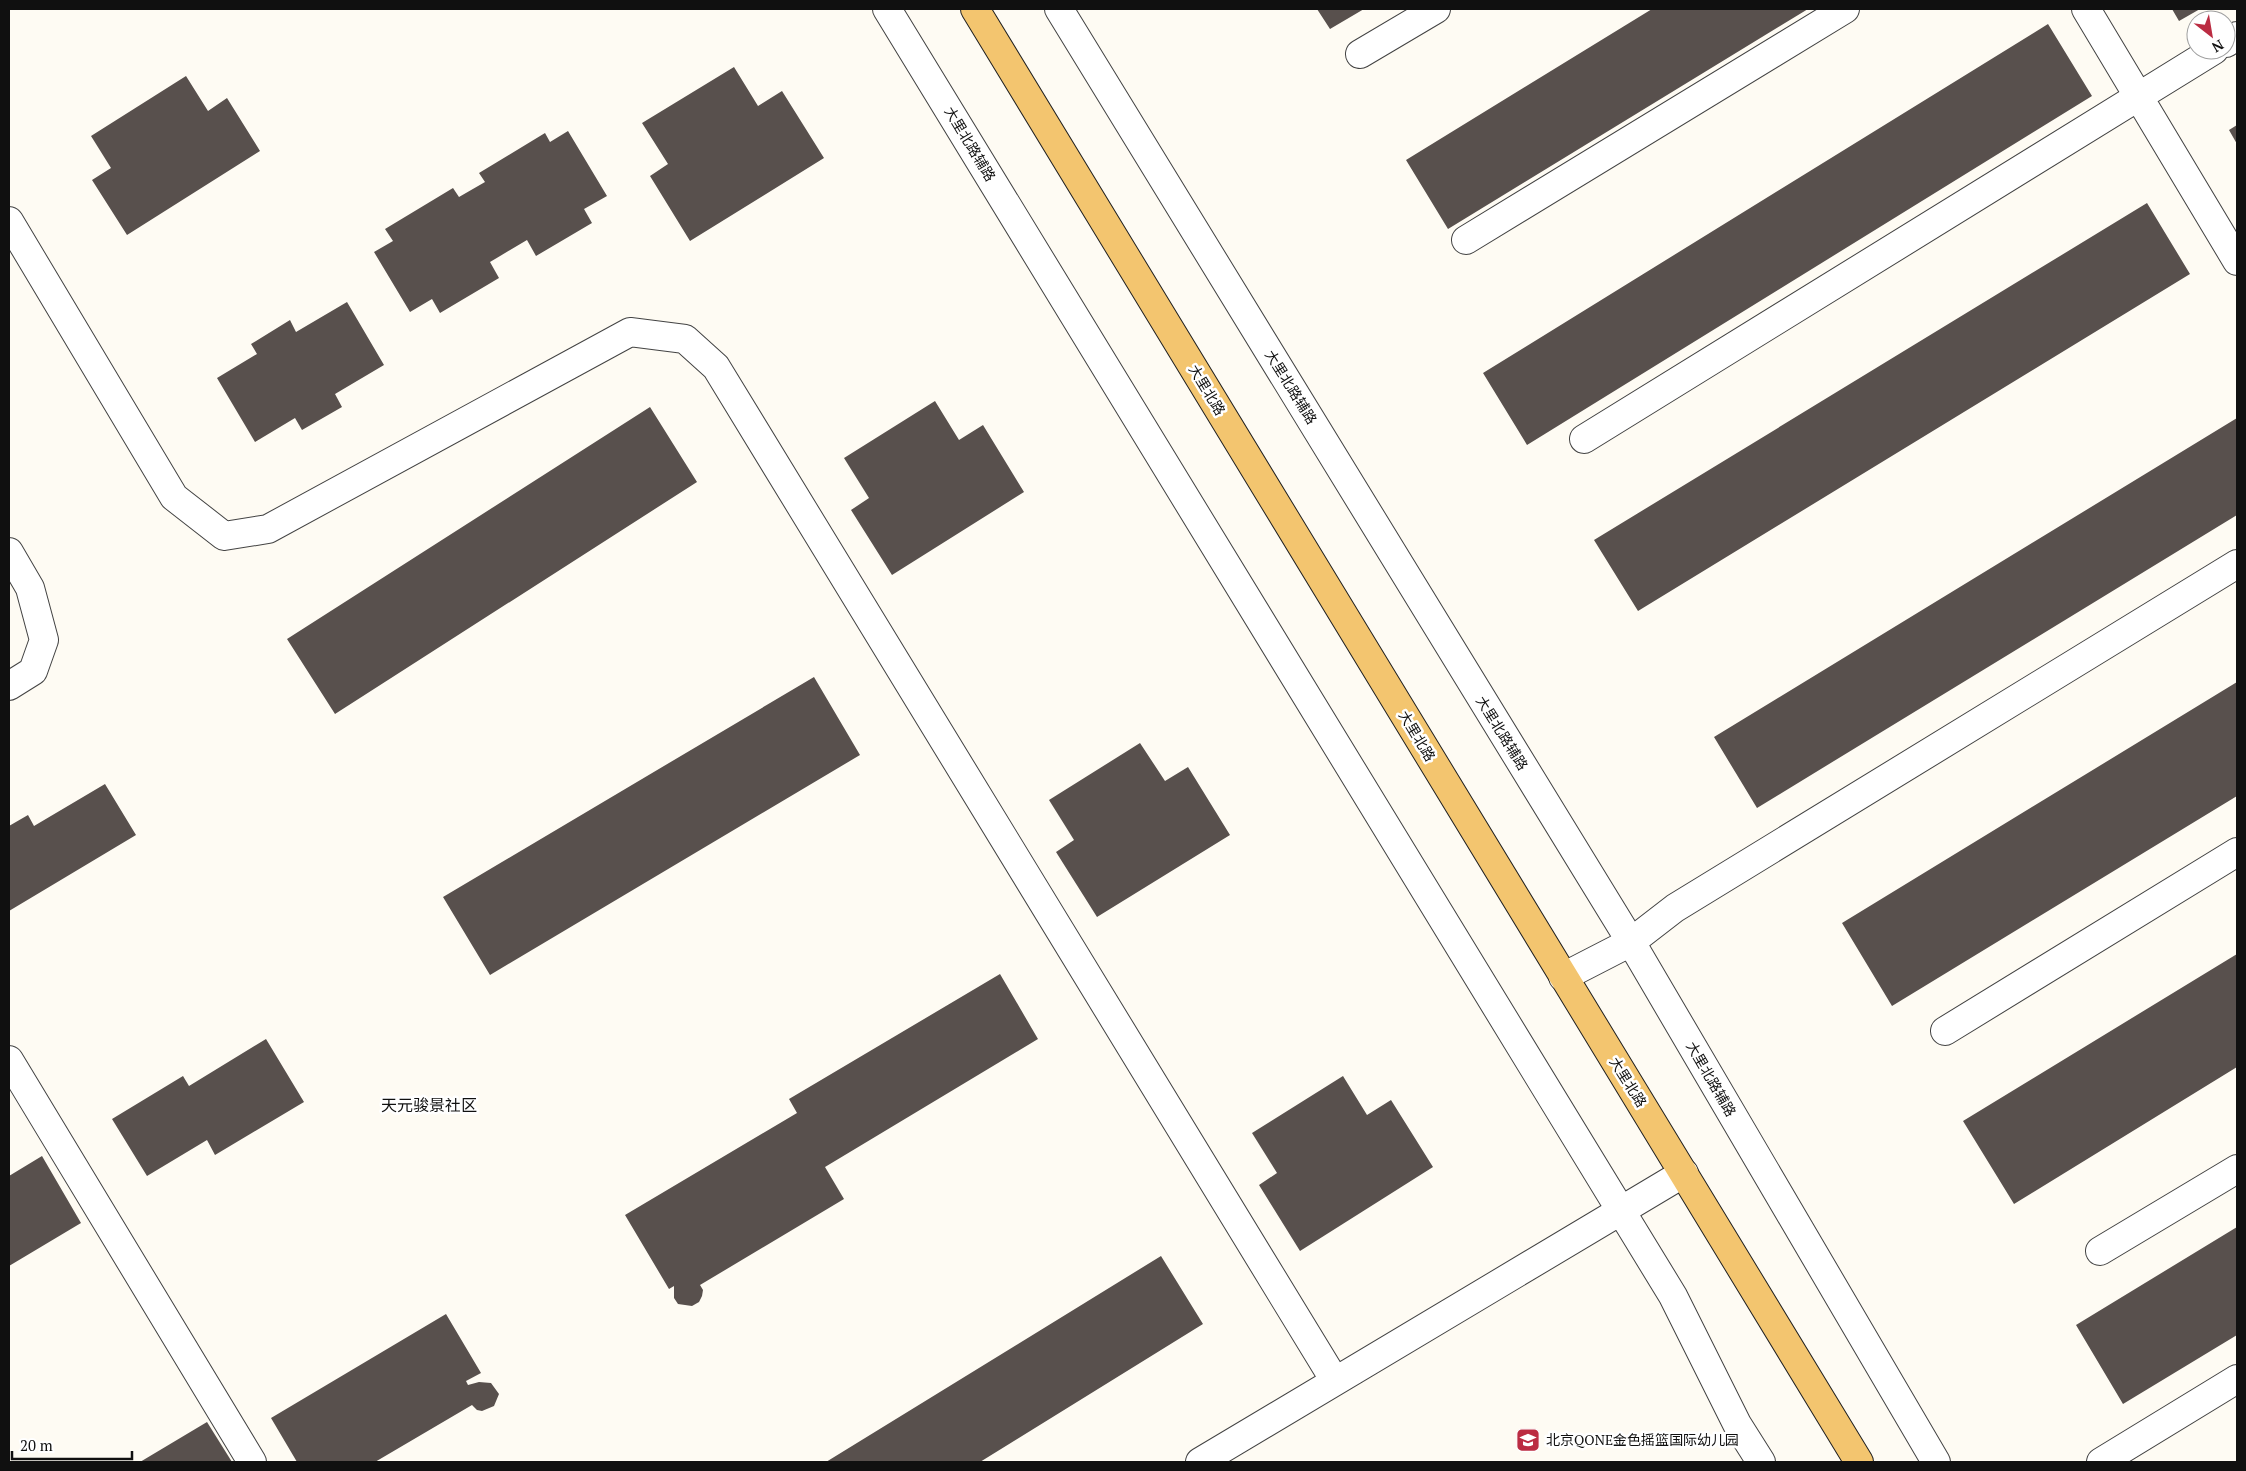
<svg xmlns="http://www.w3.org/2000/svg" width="2246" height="1471" viewBox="0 0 2246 1471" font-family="'PT Serif','Noto Sans SC',serif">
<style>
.building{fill:#58504d}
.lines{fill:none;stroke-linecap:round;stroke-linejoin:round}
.minor-casing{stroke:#434343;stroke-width:30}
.major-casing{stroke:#212121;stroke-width:30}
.minor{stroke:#fff;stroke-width:28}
.major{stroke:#f3c56f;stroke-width:28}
.labels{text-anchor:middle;stroke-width:5;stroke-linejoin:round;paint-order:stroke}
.street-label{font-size:14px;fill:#101010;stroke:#fff}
.poi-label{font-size:14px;fill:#101010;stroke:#fff;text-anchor:start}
.quarter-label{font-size:16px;fill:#101010;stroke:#fff}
</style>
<rect width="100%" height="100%" fill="#fefbf3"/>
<path class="building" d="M1317 9H1364L1330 29Z
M1652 9H1808L1448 229 1406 160Z
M2172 9H2200L2179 21Z
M2048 24 2092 96 1527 445 1483 373Z
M734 67 758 106 782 91 824 158 690 241 650 176 668 164 642 123Z
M186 76 208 111 227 98 260 151 127 235 92 180 111 168 91 136Z
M2237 125V144L2229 130Z
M568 131 607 196 584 209 592 223 536 256 527 240 490 262 499 278 440 313 432 299 410 312 374 252 393 241 385 229 453 188 459 197 485 182 479 173 545 133 550 142Z
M2147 203 2190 274 1638 611 1594 540Z
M347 302 384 365 335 394 342 407 302 430 295 418 255 442 217 378 257 354 251 344 290 320 296 332Z
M935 401 959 440 983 425 1024 492 892 575 851 510 869 498 844 458Z
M650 407 697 482 335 714 287 639Z
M2237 418V515L1757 808 1714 737Z
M814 677 860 755 490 975 443 897Z
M2237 682V796L1892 1006 1842 923Z
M1140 743 1165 781 1188 767 1230 835 1097 917 1056 852 1074 840 1049 800Z
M105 784 136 835 9 911V826L28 815 34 826Z
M2237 954V1067L2014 1204 1963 1121Z
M1000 974 1038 1039 825 1167 844 1199 700 1285 703 1290 702 1296 699 1302 692 1306 678 1304 674 1298V1286L669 1289 625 1215 797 1113 789 1099Z
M266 1039 304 1102 215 1155 207 1140 147 1176 112 1119 183 1076 189 1086Z
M1343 1076 1367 1115 1391 1100 1433 1167 1300 1251 1259 1185 1277 1173 1252 1133Z
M42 1156 81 1223 9 1266V1176Z
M2237 1227V1335L2123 1404 2076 1325Z
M1161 1256 1203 1324 980 1462H826Z
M446 1314 481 1373 466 1381 468 1385 479 1382 491 1383 499 1394 494 1406 482 1411 477 1410 472 1405 375 1462H297L271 1418Z
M207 1422 232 1462H140Z"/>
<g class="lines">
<g class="minor-casing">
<path id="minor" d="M887 9 1673 1296 1737 1424 1761 1462
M1059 9 1631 942 1936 1462
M2086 9 2237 261
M2226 43 2237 36
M1360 54 1436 9
M9 221 174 497 224 536 268 529 630 332 685 339 716 367 1335 1381
M1466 240 1845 9
M1584 439 2214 50
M9 552 30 588 44 640 33 671 9 686
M1563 977 1631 942 1675 908 2237 564
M1945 1031 2237 852
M9 1060 252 1462
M2100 1251 2237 1169
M1200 1462 1684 1173
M2101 1462 2237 1379"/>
</g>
<g class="major-casing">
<path id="major" d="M975 9 1859 1462"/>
</g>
<use href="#minor" class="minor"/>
<use href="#major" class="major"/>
</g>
<defs>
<g id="school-square" transform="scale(1.25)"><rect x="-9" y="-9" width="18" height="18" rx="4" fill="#bb2c42" stroke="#fff"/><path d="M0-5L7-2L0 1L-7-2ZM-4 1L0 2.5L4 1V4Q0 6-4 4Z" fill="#fff"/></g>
</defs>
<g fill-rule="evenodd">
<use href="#school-square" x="1528" y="1440"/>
</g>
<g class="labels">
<g class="street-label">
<text transform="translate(970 144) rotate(59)" y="5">大里北路辅路</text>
<text transform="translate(1291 387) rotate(58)" y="5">大里北路辅路</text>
<text transform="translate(1207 390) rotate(59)" y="5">大里北路</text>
<text transform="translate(1502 733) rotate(58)" y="5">大里北路辅路</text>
<text transform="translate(1417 736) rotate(59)" y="5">大里北路</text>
<text transform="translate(1711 1079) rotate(60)" y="5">大里北路辅路</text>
<text transform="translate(1628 1082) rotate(58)" y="5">大里北路</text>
</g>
<g class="poi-label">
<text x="1546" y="1445">北京QONE金色摇篮国际幼儿园</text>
</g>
<g class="quarter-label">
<text x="429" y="1111">天元骏景社区</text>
</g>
</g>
<rect width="2246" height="1471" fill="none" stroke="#101010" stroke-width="20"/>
<g transform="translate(2211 35) rotate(149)"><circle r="24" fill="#ffffff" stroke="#9f9f9f"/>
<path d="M0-4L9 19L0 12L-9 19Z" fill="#bb2c42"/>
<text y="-8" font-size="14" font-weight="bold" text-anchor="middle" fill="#101010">N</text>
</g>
<path d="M12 1451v8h120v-8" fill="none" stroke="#101010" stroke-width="2.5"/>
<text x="20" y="1451" font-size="15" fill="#101010" stroke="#ffffff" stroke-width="4" paint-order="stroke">20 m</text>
</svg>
